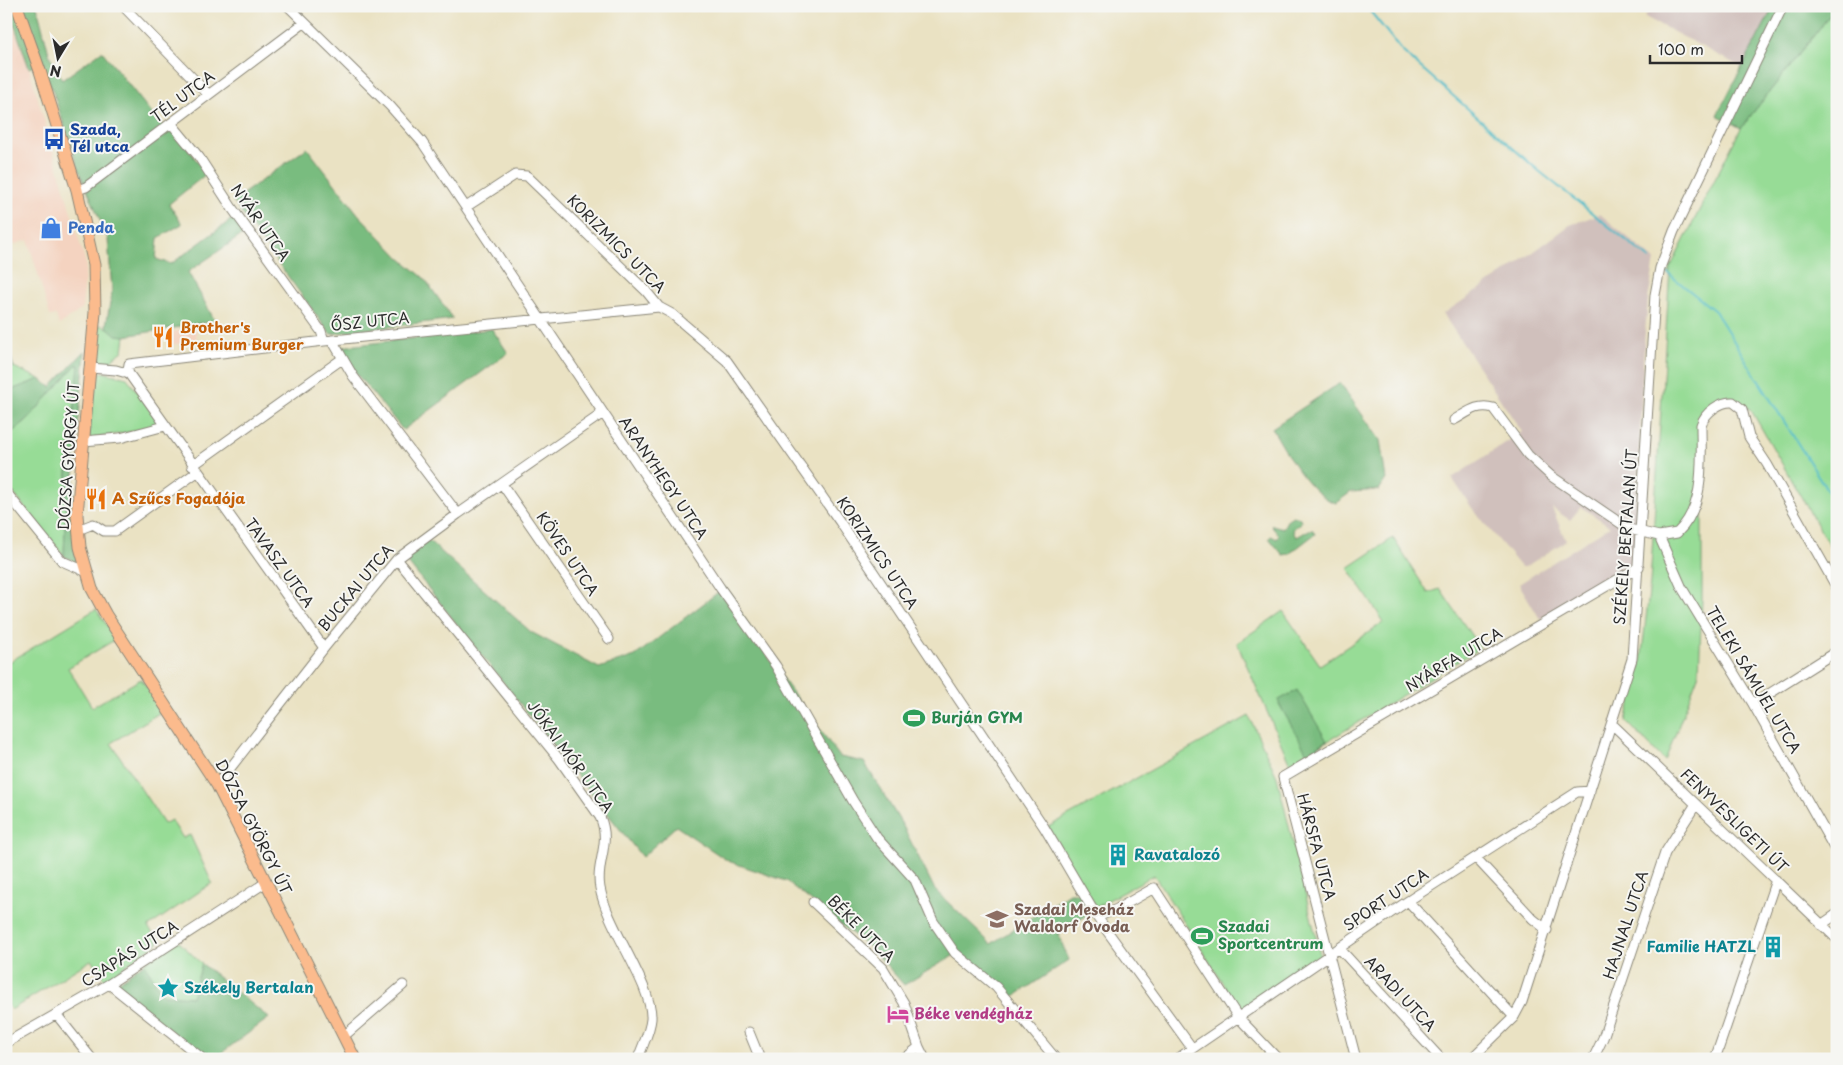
<svg xmlns="http://www.w3.org/2000/svg" width="1843" height="1065" viewBox="0 0 1843 1065" font-family="'Playpen Sans',sans-serif">
<style>
.built{fill:#f4d3c0}
.industrial{fill:#d0c0bc}
.green{fill:#97dc96;stroke:#618460}
.forest{fill:#79bc7f;stroke:#527455}
.lines{fill:none;stroke-linecap:round;stroke-linejoin:round}
.stream{stroke:#4ebbc8;stroke-width:2}
.minor-casing{stroke:#8a8677;stroke-width:11}
.major-casing{stroke:#8a8677;stroke-width:13}
.minor{stroke:#fff;stroke-width:9}
.major{stroke:#fbbb8d;stroke-width:11}
.labels{text-anchor:middle;stroke-width:4;stroke-linejoin:round;paint-order:stroke}
.street-label{font-size:15px;fill:#2b2b2b;stroke:#f6f6f2}
.transit-label{font-size:15px;font-weight:bold;fill:#164399;stroke:#f6f6f2;text-anchor:start}
.shop-label{font-size:15px;font-weight:bold;fill:#366cbe;stroke:#f6f6f2;text-anchor:start}
.food-label{font-size:15px;font-weight:bold;fill:#c56008;stroke:#f6f6f2;text-anchor:start}
.leisure-label{font-size:15px;font-weight:bold;fill:#27864d;stroke:#f6f6f2;text-anchor:start}
.culture-label{font-size:15px;font-weight:bold;fill:#0d838f;stroke:#f6f6f2;text-anchor:start}
.education-label{font-size:15px;font-weight:bold;fill:#785e54;stroke:#f6f6f2;text-anchor:start}
.hotel-label{font-size:15px;font-weight:bold;fill:#b23c85;stroke:#f6f6f2;text-anchor:start}
</style>
<rect width="100%" height="100%" fill="#f6f6f2"/>
<filter id="ink" filterUnits="userSpaceOnUse"><feTurbulence type="fractalNoise" baseFrequency=".02" numOctaves="2"/><feDisplacementMap in="SourceGraphic" scale="10" xChannelSelector="R" yChannelSelector="G"/><feConvolveMatrix kernelMatrix="1 2 1 2 8 2 1 2 1" color-interpolation-filters="sRGB"/></filter>
<filter id="wash" filterUnits="userSpaceOnUse"><feTurbulence type="fractalNoise" baseFrequency=".0096" numOctaves="4" result="noise"/><feDisplacementMap in="SourceGraphic" scale="20" xChannelSelector="R" yChannelSelector="G"/><feGaussianBlur stdDeviation="1.12" result="paint"/><feColorMatrix in="noise" values="0 0 0 0 0 0 0 0 0 0 0 0 0 0 0 0 0 1.4 0 .05"/><feComposite in="paint" operator="in"/></filter>
<g filter="url(#wash)">
<rect width="100%" height="100%" fill="#eae2c3"/>
<path class="built" d="M6 6 29 68 86 264 82 309 59 325 56 315 50 316 28 240 6 247Z
M196 329 197 342 168 345 167 332Z"/>
<path class="industrial" d="M1651 6H1774L1743 68 1645 17Z
M1600 214 1655 260 1648 299 1644 343 1634 562 1540 619 1519 584 1610 526 1581 507 1570 520 1552 508 1566 541 1525 567H1521L1472 508 1452 478 1522 432 1443 314 1517 264 1570 225Z"/>
<path class="green" d="M1837 6V559L1751 410 1728 396 1711 405 1702 419V599L1699 673 1665 761 1626 721 1641 662 1650 583 1670 268 1741 128Z
M98 325C109 326 114 334 125 336L123 351 113 358 109 365H97L96 363Z
M76 365H79V377L67 472 64 556 6 484V437L27 420Z
M14 367 40 379 6 392V368Z
M102 372 127 378 157 419V427L89 439 94 376Z
M1393 538 1428 593 1440 589 1480 648 1290 764 1237 643 1283 611 1320 665 1384 622 1348 568Z
M96 609 116 639 68 668 92 707 141 679 164 710 111 743 164 824 171 820 183 838 190 835 212 883 148 927 159 942 105 980 91 960 11 1010 6 1002V664Z
M1249 716 1277 777 1321 958 1240 1010 1154 875 1096 907 1048 827Z
M177 940 202 964 192 997 163 995 144 963Z"/>
<path class="forest" d="M8 6H37L49 54 62 80 102 51 160 124 175 130 206 174 169 204 182 224 158 238 156 259 171 264 235 217 245 233 188 272 215 321 125 336 116 335 106 326 112 291 108 239 79 170 52 89 40 64 29 68Z
M1774 6H1837L1741 128 1717 115Z
M307 148 358 214 400 258 424 278 453 319 330 334 233 201Z
M492 329 508 353 403 430 350 366 340 347Z
M6 344 14 367 6 368Z
M85 351C80 421 67 493 77 563L64 556 67 472 79 365H76L27 420 6 437V392L40 379 51 387Z
M1340 383 1380 440 1386 479 1379 490 1351 492 1336 503C1309 495 1286 452 1272 428Z
M1293 516 1300 518 1301 522 1293 529 1294 534 1297 537 1309 530H1313L1315 534 1289 554 1283 555 1269 538 1271 536 1277 539 1279 535 1271 526 1272 525 1283 528 1288 519Z
M428 540 531 632 599 668 635 656 725 587 777 671 840 757 864 762 903 826 935 890 991 944 1069 893H1083L1093 911 1058 934 1069 960 1013 997 958 953 904 985 874 951 786 881 728 861 676 826 642 857 405 559Z
M1297 690 1327 741 1307 753 1279 704V700Z
M144 963 163 995 192 997 202 964 269 1018 213 1059H207L113 986Z"/>
<g class="lines">
<path class="stream" d="M1366 6 1403 52 1539 171 1650 259
M1665 271 1715 311 1837 506"/>
</g>
</g>
<g filter="url(#ink)">
<g class="lines">
<g class="minor-casing">
<path id="minor" d="M123 6 208 94
M288 6 390 106 422 142 721 589 776 666 853 801 877 838 915 880 933 921 955 953 996 987 1056 1059
M171 123 199 157 232 208 321 331 324 341
M77 190 86 187 304 23
M466 207 515 175 527 176 646 291 659 307 672 314 727 361 840 522 1044 827 1097 917 1192 1048
M332 340 353 376 458 514
M90 368 116 370 123 372 128 370 129 364 324 341 659 307
M127 371 324 648
M1454 420C1467 413 1477 403 1493 408L1528 455 1551 476 1629 529 1659 536 1682 588 1753 704 1837 853
M83 441 120 438 165 426
M192 466 342 359
M502 484 609 639
M6 492 62 561 85 571
M78 530 93 524 104 531H115L197 472
M1659 536 1677 533C1706 506 1701 460 1701 425 1705 412 1721 401 1733 402L1742 409 1749 437 1767 464 1837 588
M397 559 559 759 600 817C612 844 595 863 600 888 607 927 653 986 651 1019 650 1032 642 1046 638 1059
M1753 704 1837 651
M1612 724 1837 939
M217 785 324 648 397 559 458 514 603 413
M1476 858 1533 919 1547 930
M1408 901 1514 1017
M813 902 883 968 904 1003 919 1047 925 1059
M1097 917 1117 909 1154 888 1238 1017 1278 1059
M1821 925 1837 914
M1339 948 1441 1059
M109 984 203 1059
M56 1014 92 1059
M749 1032 760 1059
M344 1036 403 985
M6 1043 109 984 265 883
M904 1059 919 1047
M1177 1059 1408 901 1577 792 1590 791
M1356 1059 1283 777 1639 567
M1471 1059 1514 1017 1522 1002 1632 659 1655 295 1660 268 1674 231 1783 6
M1593 1059 1603 1038 1665 853 1696 804
M1715 1059 1776 880"/>
</g>
<g class="major-casing">
<path id="major" d="M17 6 40 71 77 190 94 265 95 312 77 515 80 547 92 589 106 615 217 785 355 1059"/>
</g>
<use href="#minor" class="minor"/>
<use href="#major" class="major"/>
</g>
</g>
<defs>
<g id="bus-bare" transform="scale(1.725)"><path d="M-5-6H5V4H4V6H2V4H-2V6H-4V4H-5ZM-3.5-4V0h7V-4ZM-3.5 1.2v1.5H-2V1.2ZM2 1.2v1.5H3.5V1.2Z" fill="#1a4fb4" stroke="#f6f6f2" stroke-width="2.5" paint-order="stroke"/></g>
<g id="shop-bare" transform="scale(1.725)"><path d="M-5-2.5h2.3a2.7 3.5 0 0 1 5.4 0H5L5.5 6h-11ZM-1.5-2.5h3a1.5 2.3 0 0 0-3 0Z" fill="#3f7fe0" stroke="#f6f6f2" stroke-width="2.5" paint-order="stroke"/></g>
<g id="restaurant-bare" transform="scale(1.725)"><path d="M-5-6h1v4h1v-4h1v4h1v-4h1v5L-1.5 .5V6h-2V.5L-5-1ZM5-6V6H3V1.5H1.5Q1.5-4 5-6Z" fill="#e8710a" stroke="#f6f6f2" stroke-width="2.5" paint-order="stroke"/></g>
<g id="stadium-bare" transform="scale(1.725)"><path d="M0-5a6.5 5 0 1 0 0 10a6.5 5 0 1 0 0-10ZM-3.5-1.8h7v3.6h-7Z" fill="#2e9e5b" stroke="#f6f6f2" stroke-width="2.5" paint-order="stroke"/></g>
<g id="building-bare" transform="scale(1.725)"><path d="M-4-6H4V6H1V3H-1V6H-4ZM-2.5-4.3h1.7v1.8h-1.7ZM.8-4.3h1.7v1.8H.8ZM-2.5-1h1.7V.8h-1.7ZM.8-1h1.7V.8H.8Z" fill="#0f9aa8" stroke="#f6f6f2" stroke-width="2.5" paint-order="stroke"/></g>
<g id="school-bare" transform="scale(1.725)"><path d="M0-5L7-2L0 1L-7-2ZM-4 1L0 2.5L4 1V4Q0 6-4 4Z" fill="#8d6e63" stroke="#f6f6f2" stroke-width="2.5" paint-order="stroke"/></g>
<g id="sight-bare" transform="scale(1.725)"><path d="M0-6L1.8-2.2L6-1.7L2.9 1.2L3.7 5.4L0 3.3L-3.7 5.4L-2.9 1.2L-6-1.7L-1.8-2.2Z" fill="#0f9aa8" stroke="#f6f6f2" stroke-width="2.5" paint-order="stroke"/></g>
<g id="hotel-bare" transform="scale(1.725)"><path d="M-6-4.5h1.5V1H6V5H4.5V3h-9V5H-6ZM-4 0a1.8 1.8 0 1 1 3.6 0ZM.5 0V-2.5h3Q6-2.5 6 0Z" fill="#d1479c" stroke="#f6f6f2" stroke-width="2.5" paint-order="stroke"/></g>
</defs>
<g fill-rule="evenodd">
<use href="#bus-bare" x="54" y="139"/>
<use href="#shop-bare" x="51" y="228"/>
<use href="#restaurant-bare" x="163" y="337"/>
<use href="#restaurant-bare" x="96" y="499"/>
<use href="#stadium-bare" x="914" y="718"/>
<use href="#building-bare" x="1118" y="855"/>
<use href="#school-bare" x="997" y="919"/>
<use href="#stadium-bare" x="1202" y="936"/>
<use href="#building-bare" x="1773" y="947"/>
<use href="#sight-bare" x="168" y="988"/>
<use href="#hotel-bare" x="898" y="1014"/>
</g>
<g class="labels">
<g class="street-label">
<text transform="translate(183 97) rotate(-37)" y="5">TÉL UTCA</text>
<text transform="translate(260 223) rotate(55)" y="5">NYÁR UTCA</text>
<text transform="translate(616 244) rotate(45)" y="5">KORIZMICS UTCA</text>
<text transform="translate(370 322) rotate(-6)" y="5">ŐSZ UTCA</text>
<text transform="translate(69 456) rotate(-86)" y="5">DÓZSA GYÖRGY ÚT</text>
<text transform="translate(663 478) rotate(56)" y="5">ARANYHEGY UTCA</text>
<text transform="translate(1626 537) rotate(-86)" y="5">SZÉKELY BERTALAN ÚT</text>
<text transform="translate(877 553) rotate(56)" y="5">KORIZMICS UTCA</text>
<text transform="translate(567 554) rotate(56)" y="5">KÖVES UTCA</text>
<text transform="translate(279 563) rotate(54)" y="5">TAVASZ UTCA</text>
<text transform="translate(356 588) rotate(-50)" y="5">BUCKAI UTCA</text>
<text transform="translate(1454 660) rotate(-31)" y="5">NYÁRFA UTCA</text>
<text transform="translate(1753 680) rotate(59)" y="5">TELEKI SÁMUEL UTCA</text>
<text transform="translate(570 757) rotate(54)" y="5">JÓKAI MÓR UTCA</text>
<text transform="translate(1734 821) rotate(44)" y="5">FENYVESLIGETI ÚT</text>
<text transform="translate(253 827) rotate(63)" y="5">DÓZSA GYÖRGY ÚT</text>
<text transform="translate(1316 847) rotate(75)" y="5">HÁRSFA UTCA</text>
<text transform="translate(1386 900) rotate(-34)" y="5">SPORT UTCA</text>
<text transform="translate(1626 925) rotate(-72)" y="5">HAJNAL UTCA</text>
<text transform="translate(861 929) rotate(45)" y="5">BÉKE UTCA</text>
<text transform="translate(130 954) rotate(-32)" y="5">CSAPÁS UTCA</text>
<text transform="translate(1400 994) rotate(47)" y="5">ARADI UTCA</text>
</g>
<g class="transit-label">
<text x="70" y="135">Szada,<tspan x="70" dy="17">Tél utca</tspan></text>
</g>
<g class="shop-label">
<text x="68" y="233">Penda</text>
</g>
<g class="food-label">
<text x="180" y="333">Brother's<tspan x="180" dy="17">Premium Burger</tspan></text>
<text x="112" y="504">A Szűcs Fogadója</text>
</g>
<g class="leisure-label">
<text x="931" y="723">Burján GYM</text>
<text x="1218" y="932">Szadai<tspan x="1218" dy="17">Sportcentrum</tspan></text>
</g>
<g class="culture-label">
<text x="1134" y="860">Ravatalozó</text>
<text x="1756" y="952" text-anchor="end">Familie HATZL</text>
<text x="184" y="993">Székely Bertalan</text>
</g>
<g class="education-label">
<text x="1014" y="915">Szadai Meseház<tspan x="1014" dy="17">Waldorf Óvoda</tspan></text>
</g>
<g class="hotel-label">
<text x="914" y="1019">Béke vendégház</text>
</g>
</g>
<rect width="1843" height="1065" fill="none" stroke="#f6f6f2" stroke-width="25"/>
<g transform="translate(58 58) rotate(190)" stroke="#f6f6f2" stroke-width="4" paint-order="stroke">
<path d="M0-4L9 19L0 12L-9 19Z" fill="#2b2b2b"/>
<text y="-8" font-size="14" font-weight="bold" text-anchor="middle" fill="#2b2b2b">N</text>
</g>
<path d="M1650 55v8h92v-8" fill="none" stroke="#2b2b2b" stroke-width="2.5"/>
<text x="1658" y="55" font-size="15" fill="#2b2b2b" stroke="#f6f6f2" stroke-width="4" paint-order="stroke">100 m</text>
</svg>
